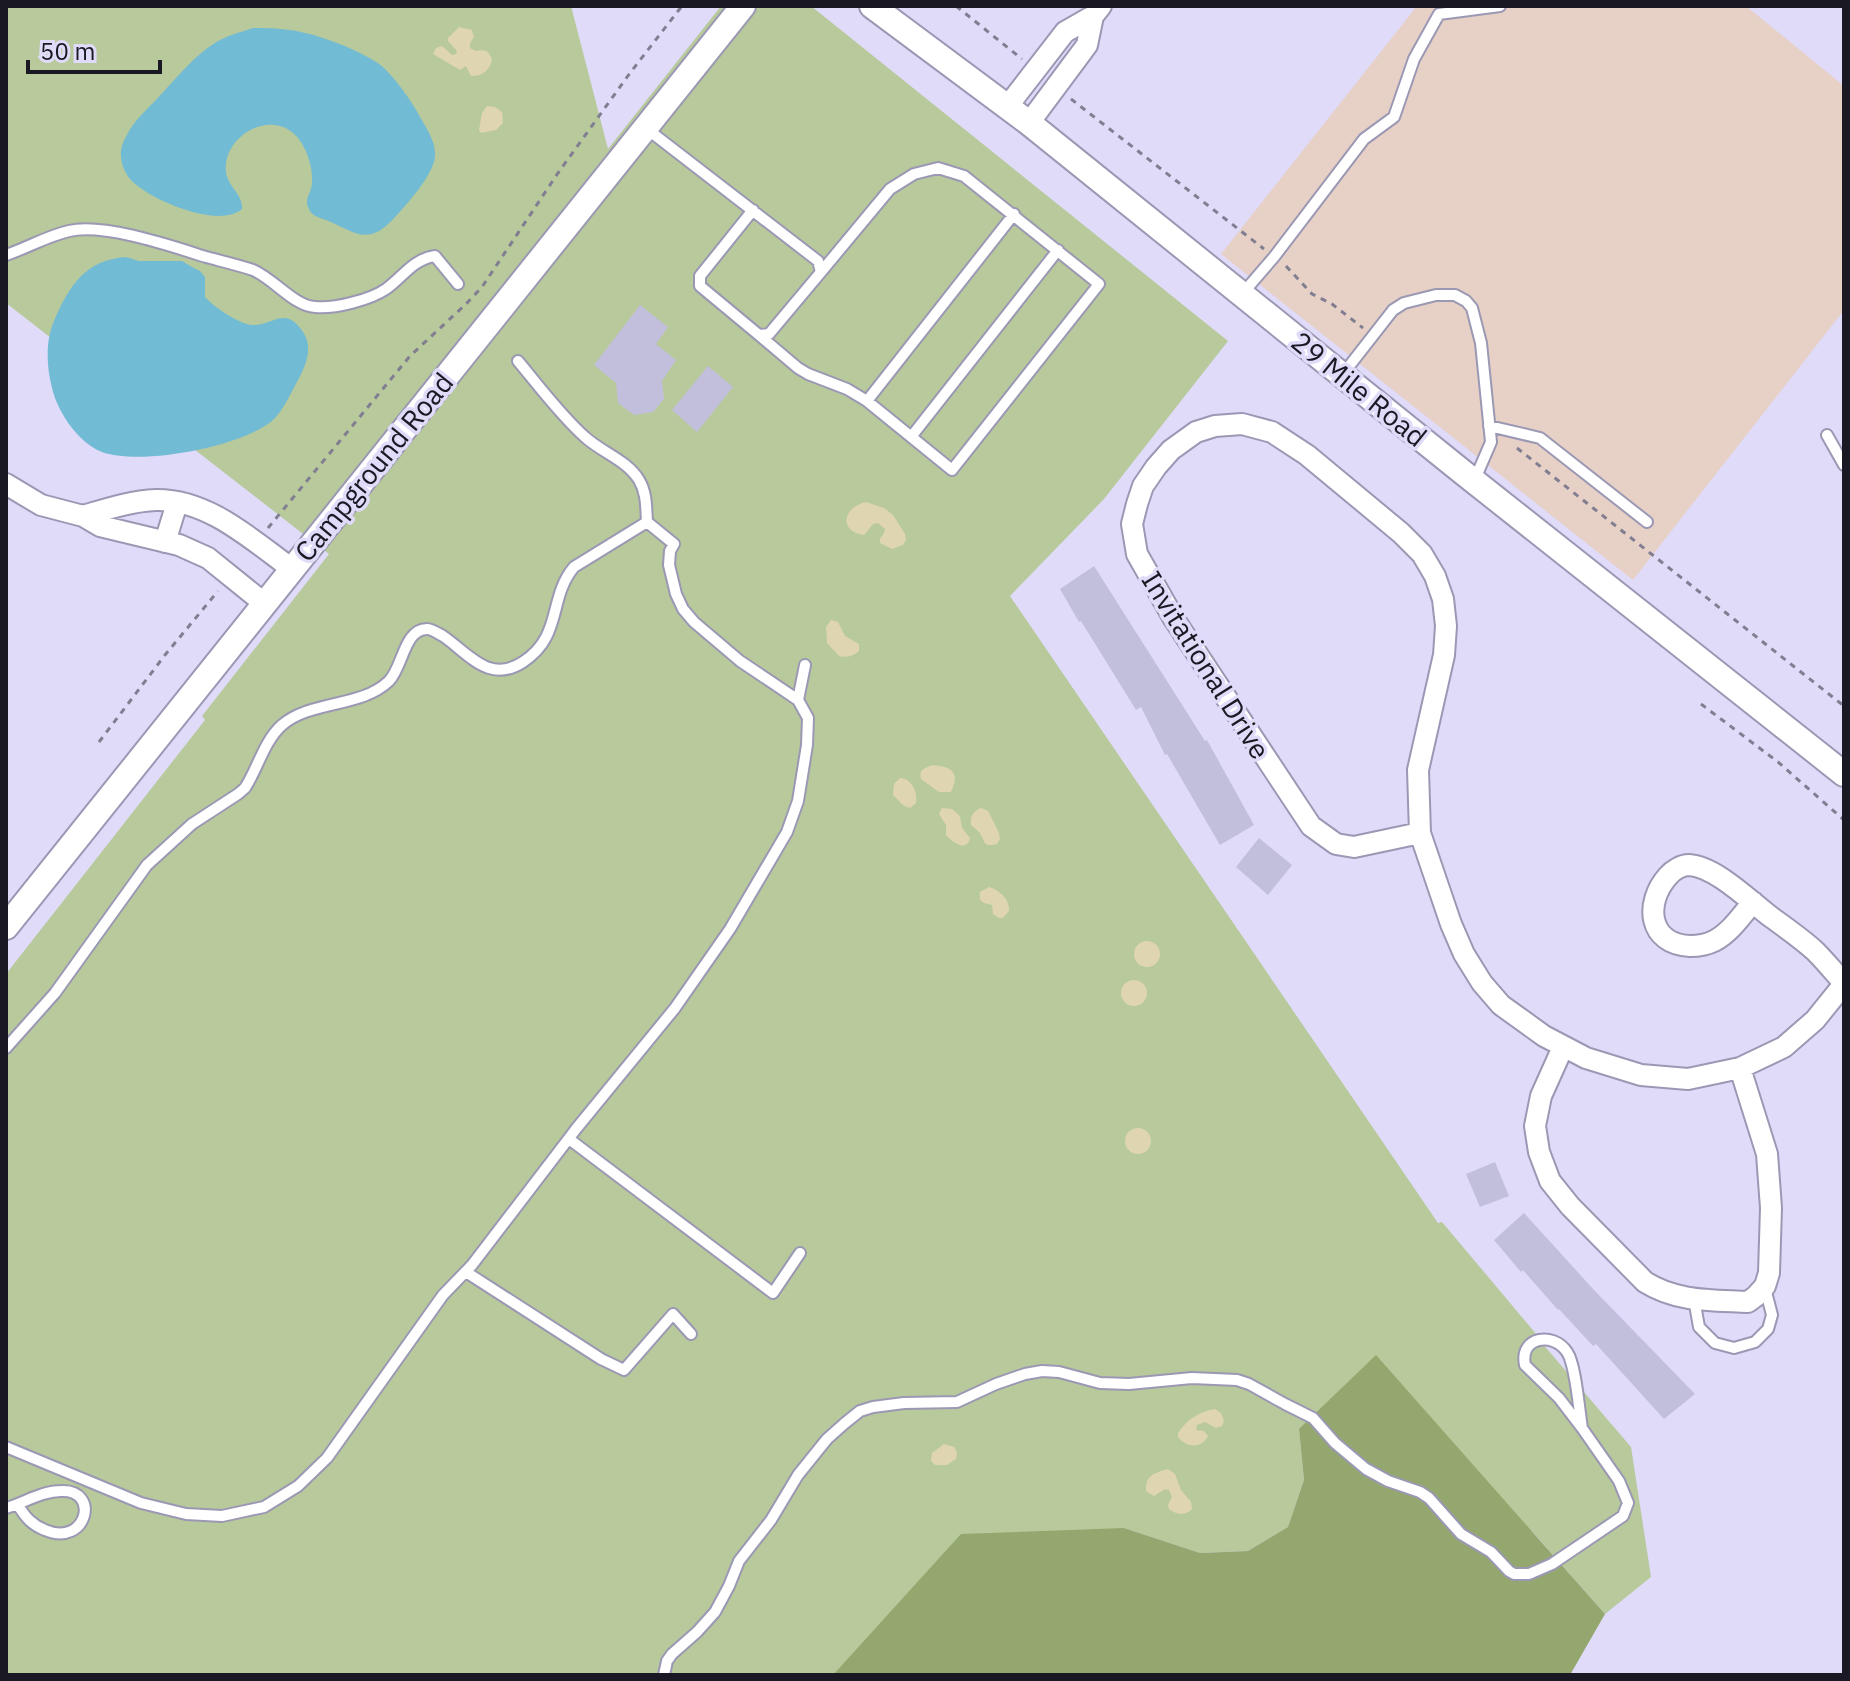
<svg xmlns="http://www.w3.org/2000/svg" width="1850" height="1681" viewBox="0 0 1850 1681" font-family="'IBM Plex Sans',sans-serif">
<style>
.education{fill:#e7d0c5}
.green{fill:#b8c99b}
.forest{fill:#93a76e}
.sand{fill:#dfd6b1}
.water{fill:#72bbd5}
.building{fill:#c2bfdc}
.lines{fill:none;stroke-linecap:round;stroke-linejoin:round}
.service-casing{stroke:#9b98b4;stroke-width:14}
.minor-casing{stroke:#9b98b4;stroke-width:24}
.tertiary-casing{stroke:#9b98b4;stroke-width:28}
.path{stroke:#817e92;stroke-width:3;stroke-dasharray:6 6;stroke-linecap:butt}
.service{stroke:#fff;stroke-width:10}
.minor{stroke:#fff;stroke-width:20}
.tertiary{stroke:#fff;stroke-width:24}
.labels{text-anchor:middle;stroke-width:7;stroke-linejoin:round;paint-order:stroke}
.street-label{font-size:28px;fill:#1a1923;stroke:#dfdbf9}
</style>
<rect width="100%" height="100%" fill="#dfdbf9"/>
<path class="education" d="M1417 6H1746L1844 86V310L1633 580 1221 254Z"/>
<path class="green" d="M6 6H571L608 149 721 6H811L1228 341 1104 499 1010 596 1438 1223 1442 1222 1537 1335 1536 1336 1631 1447 1651 1577 1605 1614 1532 1531 1299 1429 1304 1480 1288 1527 1248 1551 1200 1553 1124 1528 835 1675H6V974L205 720 202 716 329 554 6 303Z"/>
<path class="forest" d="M1376 1355 1605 1614 1570 1675H833L961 1534 1124 1528 1200 1553 1248 1551 1288 1527 1304 1480 1299 1429Z"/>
<path class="sand" d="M459 27 472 30 474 37 470 43V48L476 51C485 49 488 50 492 59 490 70 483 76 471 76L466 66 460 70 433 54 436 48 442 46 452 55 456 54 457 51 448 41V38Z
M487 106 495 107 502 112 503 123 496 130 481 133 479 130 482 113Z
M866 502 884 508 893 515 905 534 906 540 903 545 892 549 880 543V539L884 533 885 529 878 523 873 524 864 535C838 531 843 507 866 502Z
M831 620 838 622 845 636 859 644V651C854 656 846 658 839 656L827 643 826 627Z
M933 765C953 767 960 773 951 792H939L921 779C918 770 926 767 933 765Z
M900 778C911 778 918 792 916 803L910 808 904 806 893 795 894 784Z
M942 808 952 809 960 816 962 828 970 838C967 853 952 842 946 835V825L939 814Z
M981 808 988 811 999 833 1000 839 997 844C981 848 986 840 979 832 976 829 973 827 971 825 970 816 973 811 981 808Z
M989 887C1000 890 1010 900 1009 911L1003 918H999L993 914 992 905 984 903 980 900V892Z
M1134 954a13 13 0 1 1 26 0a13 13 0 1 1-26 0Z
M1121 993a13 13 0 1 1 26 0a13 13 0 1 1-26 0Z
M1125 1141a13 13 0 1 1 26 0a13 13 0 1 1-26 0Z
M1215 1409 1221 1413 1224 1421 1222 1426 1216 1428 1205 1422 1197 1425 1196 1430 1204 1431 1208 1436C1201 1449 1187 1448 1178 1437V1433C1188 1419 1198 1412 1215 1409Z
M944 1444 954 1447 957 1452 956 1459 947 1465H935L931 1461 932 1453Z
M1168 1469 1175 1474 1181 1490 1191 1502 1192 1509C1185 1516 1176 1515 1169 1509L1168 1505 1172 1497 1169 1490 1165 1489 1154 1496 1146 1491C1145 1475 1155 1473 1168 1469Z"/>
<path class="water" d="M253 28C289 27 314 33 347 47 360 53 374 59 384 68 398 82 411 100 420 117 427 129 436 142 435 156 434 174 408 203 396 216 368 248 356 232 326 220 318 217 311 216 308 207 305 200 309 195 311 189 315 173 308 150 298 138 272 107 222 136 226 172 228 187 243 194 242 209 219 229 154 201 134 183 127 177 121 166 121 156 120 148 124 140 128 133 134 121 146 110 156 100 175 80 194 55 218 41 229 35 241 32 253 28Z
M126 257 139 261H182L192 267 200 271 205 277V297C214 307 239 324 252 325 272 326 284 306 301 329 314 346 307 363 298 380 291 393 283 411 272 421 240 447 140 466 102 452 80 443 63 419 55 398 47 374 44 344 54 321 69 286 85 260 126 257Z"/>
<path class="building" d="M640 305 668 327 656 344 676 360 662 381 664 399 653 412 634 415 618 403 616 383 594 365Z
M708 366 733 387 697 432 672 410Z
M1094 566 1205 741 1207 740 1254 825 1220 845 1167 754 1165 755 1141 707 1136 710 1081 621 1079 622 1060 589Z
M1259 838 1292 865 1268 895 1236 867Z
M1495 1162 1509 1196 1480 1207 1466 1174Z
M1524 1213 1594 1290 1695 1394 1664 1419 1596 1344 1593 1346 1559 1309 1558 1310 1523 1270 1521 1272 1494 1240Z"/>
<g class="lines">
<g class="service-casing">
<path id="service" d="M647 129 818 261 821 272 769 334 759 335 700 286V276L753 210
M6 255C27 248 47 236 69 231 104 223 171 246 206 257 221 261 238 265 253 270 274 279 294 306 315 307 334 309 370 300 386 289 403 277 413 259 435 256L458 284
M1243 293 1274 257 1364 139 1394 117 1414 59 1439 14 1500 6
M759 335 798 368 808 374 847 389 867 401 952 470 1099 284 964 176 938 168 914 174 890 189 821 272
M1343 374 1393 310 1404 303 1436 295H1455L1466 301 1472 308 1481 343 1491 442 1475 479
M867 401 1014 214
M1489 426 1540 438 1647 522
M1827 435 1844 465
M911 437 1058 250
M798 700 805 665
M6 1048 55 993 147 865 192 824 238 794 245 788C258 768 264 741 282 725 311 700 361 708 389 681 403 667 404 629 427 629 432 629 439 634 443 636 469 654 489 684 523 662 563 636 548 598 574 567L647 522
M569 1139 773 1293 800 1253
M466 1272 601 1359 624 1370 673 1314 691 1334
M1694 1299 1699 1327 1715 1343 1734 1348 1755 1342 1768 1329 1772 1315 1765 1288
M6 1447 141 1503 186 1514 222 1516 264 1507 298 1486 327 1458 443 1295 472 1265 576 1129 675 1008 730 929 787 832 798 801 807 745 808 718 798 700 740 661 694 622 683 609 676 594 669 565 670 551 674 544 647 522C646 508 647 493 639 480 627 460 601 452 585 437 562 417 538 385 518 361
M6 1508C24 1503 42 1491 61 1491 101 1489 87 1548 45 1530 32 1525 25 1517 18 1505
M664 1675 667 1661 672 1654 697 1632 715 1612 729 1586 739 1561 771 1520 798 1475 827 1439 845 1423 860 1411 873 1407 904 1403 957 1402 996 1384 1025 1374 1042 1371 1059 1372 1100 1383 1129 1384 1192 1378 1237 1380 1249 1384 1285 1404 1313 1418 1335 1443 1366 1469 1388 1481 1420 1492 1429 1498 1461 1534 1491 1552 1509 1571 1514 1574H1529L1552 1564 1623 1516 1628 1503 1619 1481 1582 1428 1559 1398 1525 1365C1519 1337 1553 1331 1567 1352 1576 1365 1579 1411 1582 1428"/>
</g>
<g class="minor-casing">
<path id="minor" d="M1007 107 1065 32 1093 16 1101 6
M1029 123 1087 45 1093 16
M6 484 41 505 83 516 100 526 179 545 208 558 265 604
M83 516C107 509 131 501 156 500 208 499 252 540 292 569
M165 542 177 503
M1420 833 1354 847 1336 844 1311 826 1174 619 1137 554 1132 524 1137 504 1143 486 1156 467 1171 450 1196 432 1215 426 1242 424 1272 432 1307 455 1401 533 1422 554 1435 576 1443 599 1446 626 1444 655 1418 770 1420 833 1451 924 1464 954 1482 983 1501 1005 1544 1036 1586 1058 1641 1075 1688 1079 1740 1068 1784 1047 1815 1020 1844 984
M1753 902C1742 915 1730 933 1714 941 1706 945 1698 946 1690 946 1648 944 1644 903 1668 876 1673 870 1682 865 1689 865 1715 866 1751 902 1771 917 1786 928 1802 939 1815 951 1825 961 1834 972 1844 983
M1563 1047 1541 1096 1535 1126 1539 1152 1550 1181 1570 1206 1645 1282C1677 1302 1711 1300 1748 1302L1756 1296 1765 1286 1769 1273 1771 1208 1767 1154 1740 1068"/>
</g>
<g class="tertiary-casing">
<path id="tertiary" d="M872 6 1029 123 1465 474 1844 774
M6 927 743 6"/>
</g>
<path class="path" d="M956 6 1022 59
M1071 99 1264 249
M1286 266 1312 294 1332 304 1363 328
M1517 448 1844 706
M268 528 410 356 466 304 482 287 558 173 630 73 682 6
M1701 704 1778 762 1844 820
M99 742 165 655 218 591"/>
<use href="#service" class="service"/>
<use href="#minor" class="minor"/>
<use href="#tertiary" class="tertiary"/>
</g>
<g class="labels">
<g class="street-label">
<text transform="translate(1359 389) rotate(39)" y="10">29 Mile Road</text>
<text transform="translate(374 467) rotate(-51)" y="10">Campground Road</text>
<text transform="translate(1206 665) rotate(58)" y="10">Invitational Drive</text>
</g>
</g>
<rect width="1850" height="1681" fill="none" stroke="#1a1923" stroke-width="16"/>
<path d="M28 60v12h132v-12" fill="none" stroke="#1a1923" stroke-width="4"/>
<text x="40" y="60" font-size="24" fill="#1a1923" stroke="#dfdbf9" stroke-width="6" paint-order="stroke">50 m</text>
</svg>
